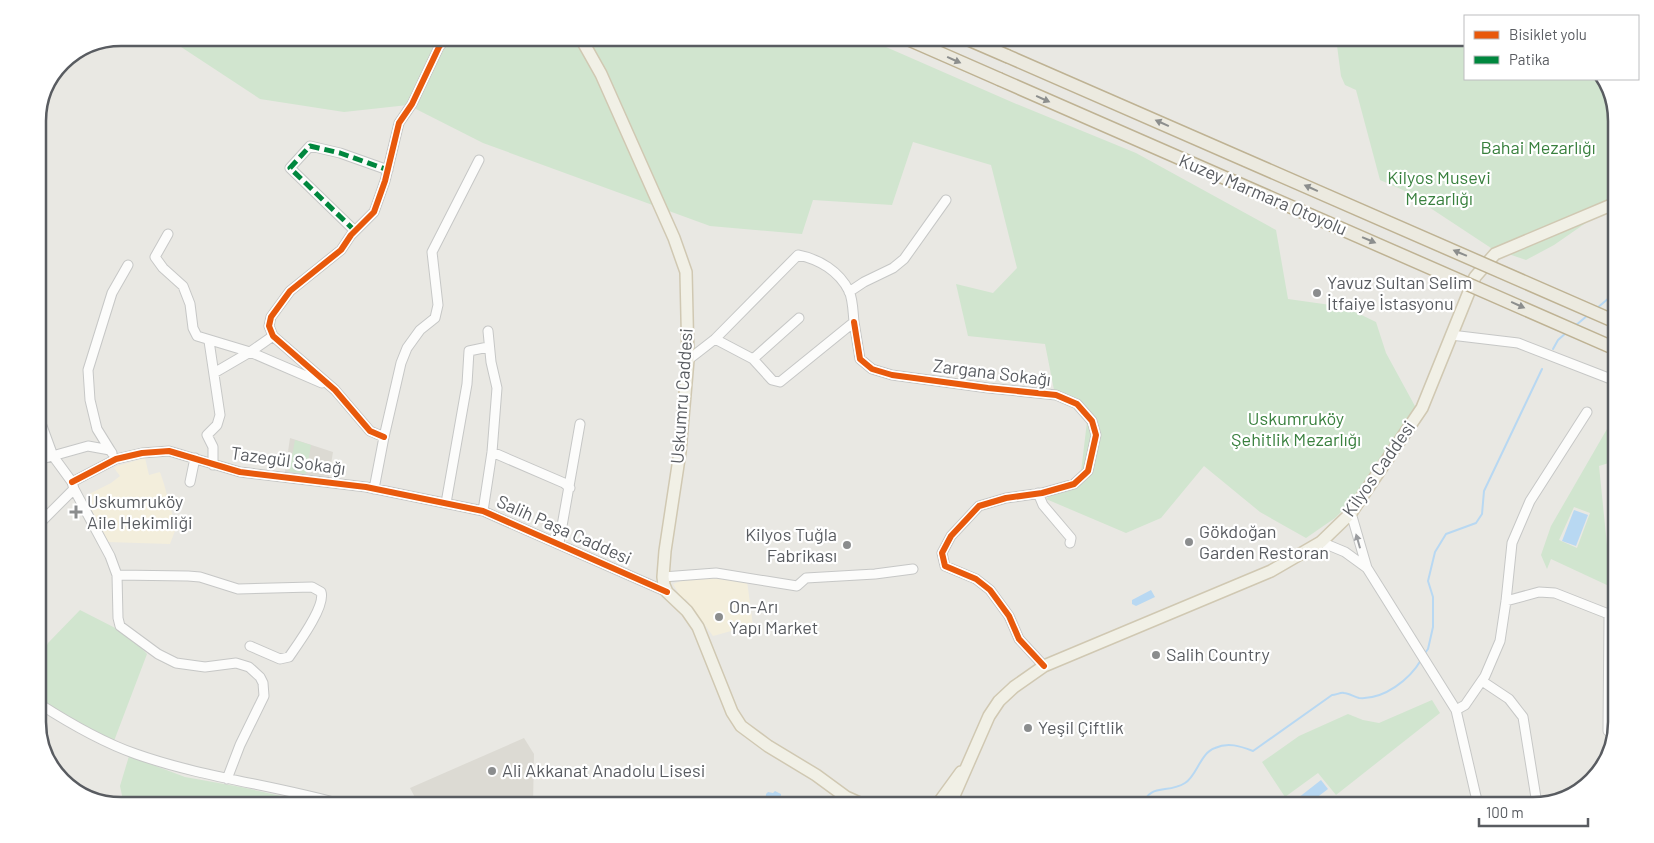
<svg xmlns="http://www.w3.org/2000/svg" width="1654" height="843" viewBox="0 0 1654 843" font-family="Barlow,sans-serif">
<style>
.commercial{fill:#f3eedc}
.education{fill:#dcdad3}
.green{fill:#d1e5cf;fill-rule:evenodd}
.water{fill:#b8d8f2}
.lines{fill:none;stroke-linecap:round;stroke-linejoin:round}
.stream{stroke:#b8d8f2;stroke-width:2}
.minor-casing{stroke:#c6c7c6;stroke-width:11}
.major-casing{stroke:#d0c8b2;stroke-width:14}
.highway-casing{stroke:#beb293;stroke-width:15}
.minor{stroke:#fcfcfb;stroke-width:9}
.major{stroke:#f1f0e6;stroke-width:11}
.highway{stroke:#eceae0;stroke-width:12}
.highway-bridge-casing{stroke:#beb293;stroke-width:15;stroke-linecap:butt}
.highway-bridge{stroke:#eceae0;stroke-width:12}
.quiet{stroke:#00873e;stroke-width:5;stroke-dasharray:10 5;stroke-linecap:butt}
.cycleway-casing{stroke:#fff;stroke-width:9}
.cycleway{stroke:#e8590c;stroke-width:6}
.oneway{fill:#8c8e8d}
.oneway2{fill:#9a9c9f}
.poi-dot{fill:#8b8d8e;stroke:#fff;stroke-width:2}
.labels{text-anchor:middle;stroke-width:4.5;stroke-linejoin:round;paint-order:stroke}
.park-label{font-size:18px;fill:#39803e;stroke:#fff}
.street-label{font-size:18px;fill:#595c61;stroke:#fff}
.poi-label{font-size:18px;fill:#595c61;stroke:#fff;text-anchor:start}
.rim{fill:none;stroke:#595c61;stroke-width:2.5}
</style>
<rect width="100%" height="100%" fill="#e9e8e3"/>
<path class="commercial" d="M145 458 149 475 160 472 164 484 176 528 170 544 107 542 89 511 87 495 111 483 120 476 114 468 117 466Z
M718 577 747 581 753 625 713 636 686 599H682L673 584 686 579Z"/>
<path class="education" d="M290 438 333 452 329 477 285 472Z
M524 738 534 754 533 805H419L410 788Z"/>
<path class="green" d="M1336 38H1465V79H1604L1616 116V202L1554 245 1526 260 1491 248 1403 190 1380 180 1356 90 1345 85 1341 76Z
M870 40 1014 103 1136 153 1276 230 1288 299 1345 307 1376 322 1386 353 1416 408 1355 498 1335 518 1306 538 1260 512 1204 466 1161 518 1126 533 1046 499 1081 472 1088 413 1055 395 1045 344 968 336 956 284 993 293 1017 268 991 165 913 142 892 205 813 200 802 234 710 226 483 143 408 105 344 112 260 99 175 43Z
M1607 429 1612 462 1599 466 1608 555 1609 586 1551 559 1547 569 1541 555 1551 526ZM1574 507 1590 513 1577 548 1559 540Z
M295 440 311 445 306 474 289 472Z
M80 610 129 635 147 654 114 741 71 719 38 700V665L48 643Z
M1432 700 1440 713 1336 795 1318 773 1285 797 1262 762 1299 736 1348 714 1363 720 1379 723Z
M129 756 185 777 241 787 322 805H124L120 786Z"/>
<path class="water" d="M1574 510 1588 515 1576 546 1562 541Z
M1151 590 1155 597 1136 606 1132 604V600Z
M1321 780 1328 789 1307 805H1303L1298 798Z
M775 791 781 794V797L777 801 780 805H765L766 794 768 792 773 793Z"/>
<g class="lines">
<path class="stream" d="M1596 309 1616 292
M1575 326 1588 315
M1553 349 1558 340 1567 332
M1425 653 1428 649 1433 627V597L1428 581 1435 552 1446 534 1476 523 1482 514 1484 491 1542 369
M1143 805C1149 783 1168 794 1185 783 1197 776 1200 753 1215 748 1228 742 1240 746 1253 751L1332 695C1336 695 1341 692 1344 693 1349 693 1354 697 1359 698 1384 700 1410 679 1421 660"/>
<g class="minor-casing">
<path id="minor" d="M355 231 290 168 310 146 340 153 388 170
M168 234 155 257 163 268 183 286 190 304 193 328 197 336 250 352 322 383
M849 292 864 282 893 268 904 259 946 200
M854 322 860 359 872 369 892 375 988 388 1056 395 1077 404 1092 421 1096 435 1088 471 1074 484 1042 493 1006 498 979 506 951 536 942 553 945 566 976 579 990 590 1009 616 1019 639 1044 666
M1451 335 1518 343 1616 381
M209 341 220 415 217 425 207 435 213 447V465
M753 359 799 318
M688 360 715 339 798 255C819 259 839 271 849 291 853 299 853 313 854 322L780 382 772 380 753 359 715 339
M214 373 250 352 273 336
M38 415 53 456 72 482 74 489 38 525
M384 437 370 431 335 390 273 336 269 326 271 317 290 291 341 250 351 235 374 212 385 181 399 123 412 104 439 47 443 42
M110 450 97 429 90 400 88 370 112 293 128 265
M492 452 564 483 570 488
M38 460 88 446 110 450 112 453
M72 482 116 459 142 453 169 451 240 472 366 487 483 511 667 592
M190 482 195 458
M74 489 110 556 117 575 118 618 120 626 158 654 176 663 205 667 236 663 249 667 260 677 263 683 264 696 240 745 227 779
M374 489 384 437 401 363 407 348 420 330 435 318 438 305 432 252 479 160
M1038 493 1043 505 1071 538 1070 543
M446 503 467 384 469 351 488 347
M483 511 492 452 497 388 491 362 488 331
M1351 513 1367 568 1456 710 1478 805
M1321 542 1345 552 1367 568
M559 543 580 424
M117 575 188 576 200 577 238 589 312 587 321 592C326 606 298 644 289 657L280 659 250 646
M663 577 716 573 797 586 806 578 875 574 913 569
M1506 601 1539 592 1555 593 1616 617
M1482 681 1509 699 1523 717 1537 804
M38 703C69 723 101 742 136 754 204 778 275 785 344 805
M1456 710 1465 705 1485 676 1500 641 1506 601 1512 543 1530 501 1587 412
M1608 731 1609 614"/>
</g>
<g class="major-casing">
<path id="major" d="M583 42 601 74 674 238 686 272 688 360 680 452 665 551 663 577 664 585 667 592 687 611 698 627 732 712 741 726 768 746 816 775 846 797 864 805
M937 805 961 772
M950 805 989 716 999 701 1014 687 1044 666 1271 571 1321 542 1351 513 1422 408 1475 277 1495 254 1616 203"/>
</g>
<g class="highway-casing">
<path id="highway" d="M910 40 999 79
M970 40 1007 56"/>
</g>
<use href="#minor" class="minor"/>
<use href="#major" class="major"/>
<use href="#highway" class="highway"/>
<g class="highway-bridge-casing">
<path id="highway-bridge" d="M1007 56 1616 322
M999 79 1616 349"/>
</g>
<use href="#highway-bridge" class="highway-bridge"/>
<path class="quiet" d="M355 231 290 168 310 146 340 153 388 170
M1476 800 1478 805"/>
<g class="cycleway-casing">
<path id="cycleway" d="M854 322 860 359 872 369 892 375 988 388 1056 395 1077 404 1092 421 1096 435 1088 471 1074 484 1042 493 1006 498 979 506 951 536 942 553 945 566 976 579 990 590 1009 616 1019 639 1044 666
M384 437 370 431 335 390 273 336 269 326 271 317 290 291 341 250 351 235 374 212 385 181 399 123 412 104 439 47 443 42
M72 482 116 459 142 453 169 451 240 472 366 487 483 511 667 592"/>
</g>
<use href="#cycleway" class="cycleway"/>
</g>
<defs><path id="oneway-solid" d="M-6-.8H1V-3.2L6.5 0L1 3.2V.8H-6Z" transform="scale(1.25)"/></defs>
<g class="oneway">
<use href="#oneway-solid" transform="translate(954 60) rotate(24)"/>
<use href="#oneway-solid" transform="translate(1043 99) rotate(24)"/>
<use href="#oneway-solid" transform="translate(1162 123) rotate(-156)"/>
<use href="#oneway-solid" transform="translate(1311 188) rotate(-156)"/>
<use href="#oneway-solid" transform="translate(1369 240) rotate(23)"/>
<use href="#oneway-solid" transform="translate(1460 253) rotate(-157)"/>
<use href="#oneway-solid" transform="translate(1518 305) rotate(24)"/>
</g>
<use class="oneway2" href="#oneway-solid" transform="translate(1358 541) rotate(-106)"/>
<g class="poi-dot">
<circle cx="1317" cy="293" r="5"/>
<path d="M73.5 504.5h5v5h5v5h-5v5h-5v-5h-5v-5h5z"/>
<circle cx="1189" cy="542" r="5"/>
<circle cx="847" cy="545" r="5"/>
<circle cx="719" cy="617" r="5"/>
<circle cx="1156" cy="655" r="5"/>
<circle cx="1028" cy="728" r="5"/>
<circle cx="492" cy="771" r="5"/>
</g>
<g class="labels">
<g class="park-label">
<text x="1538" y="154">Bahai Mezarlığı</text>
<text x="1439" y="184">Kilyos Musevi<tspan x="1439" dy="21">Mezarlığı</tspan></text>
<text x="1296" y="425">Uskumruköy<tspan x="1296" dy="21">Şehitlik Mezarlığı</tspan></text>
</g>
<g class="street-label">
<text transform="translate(1263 195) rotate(23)" y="6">Kuzey Marmara Otoyolu</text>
<text transform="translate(992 373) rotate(7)" y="6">Zargana Sokağı</text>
<text transform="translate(682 396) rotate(-86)" y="6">Uskumru Caddesi</text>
<text transform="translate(288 461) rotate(8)" y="6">Tazegül Sokağı</text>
<text transform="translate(1379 469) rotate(-55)" y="6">Kilyos Caddesi</text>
<text transform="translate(564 530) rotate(24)" y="6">Salih Paşa Caddesi</text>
</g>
<g class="poi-label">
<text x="1327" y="289">Yavuz Sultan Selim<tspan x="1327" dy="21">İtfaiye İstasyonu</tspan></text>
<text x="87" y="508">Uskumruköy<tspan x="87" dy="21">Aile Hekimliği</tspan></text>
<text x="1199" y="538">Gökdoğan<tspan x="1199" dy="21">Garden Restoran</tspan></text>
<text x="837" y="541" text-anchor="end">Kilyos Tuğla<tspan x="837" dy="21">Fabrikası</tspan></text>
<text x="729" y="613">On-Arı<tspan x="729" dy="21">Yapı Market</tspan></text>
<text x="1166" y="661">Salih Country</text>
<text x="1038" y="734">Yeşil Çiftlik</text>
<text x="502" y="777">Ali Akkanat Anadolu Lisesi</text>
</g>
</g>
<path d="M0 0H1654V843H0ZM121 46H1533A75 75 0 0 1 1608 121V722A75 75 0 0 1 1533 797H121A75 75 0 0 1 46 722V121A75 75 0 0 1 121 46Z" fill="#fff" fill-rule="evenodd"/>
<path class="rim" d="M121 46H1533A75 75 0 0 1 1608 121V722A75 75 0 0 1 1533 797H121A75 75 0 0 1 46 722V121A75 75 0 0 1 121 46Z"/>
<rect x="1464" y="15" width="175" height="65" fill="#ffffff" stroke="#bdbec0"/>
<rect x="1474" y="31" width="25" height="8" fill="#e8590c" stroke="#bdbec0"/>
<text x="1509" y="40" font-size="15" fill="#595c61">Bisiklet yolu</text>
<rect x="1474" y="56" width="25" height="8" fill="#00873e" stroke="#bdbec0"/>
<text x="1509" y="65" font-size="15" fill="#595c61">Patika</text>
<path d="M1479 818v8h109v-8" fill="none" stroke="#595c61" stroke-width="2.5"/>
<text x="1486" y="818" font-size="15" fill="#595c61" stroke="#ffffff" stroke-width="4" paint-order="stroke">100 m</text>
</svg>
